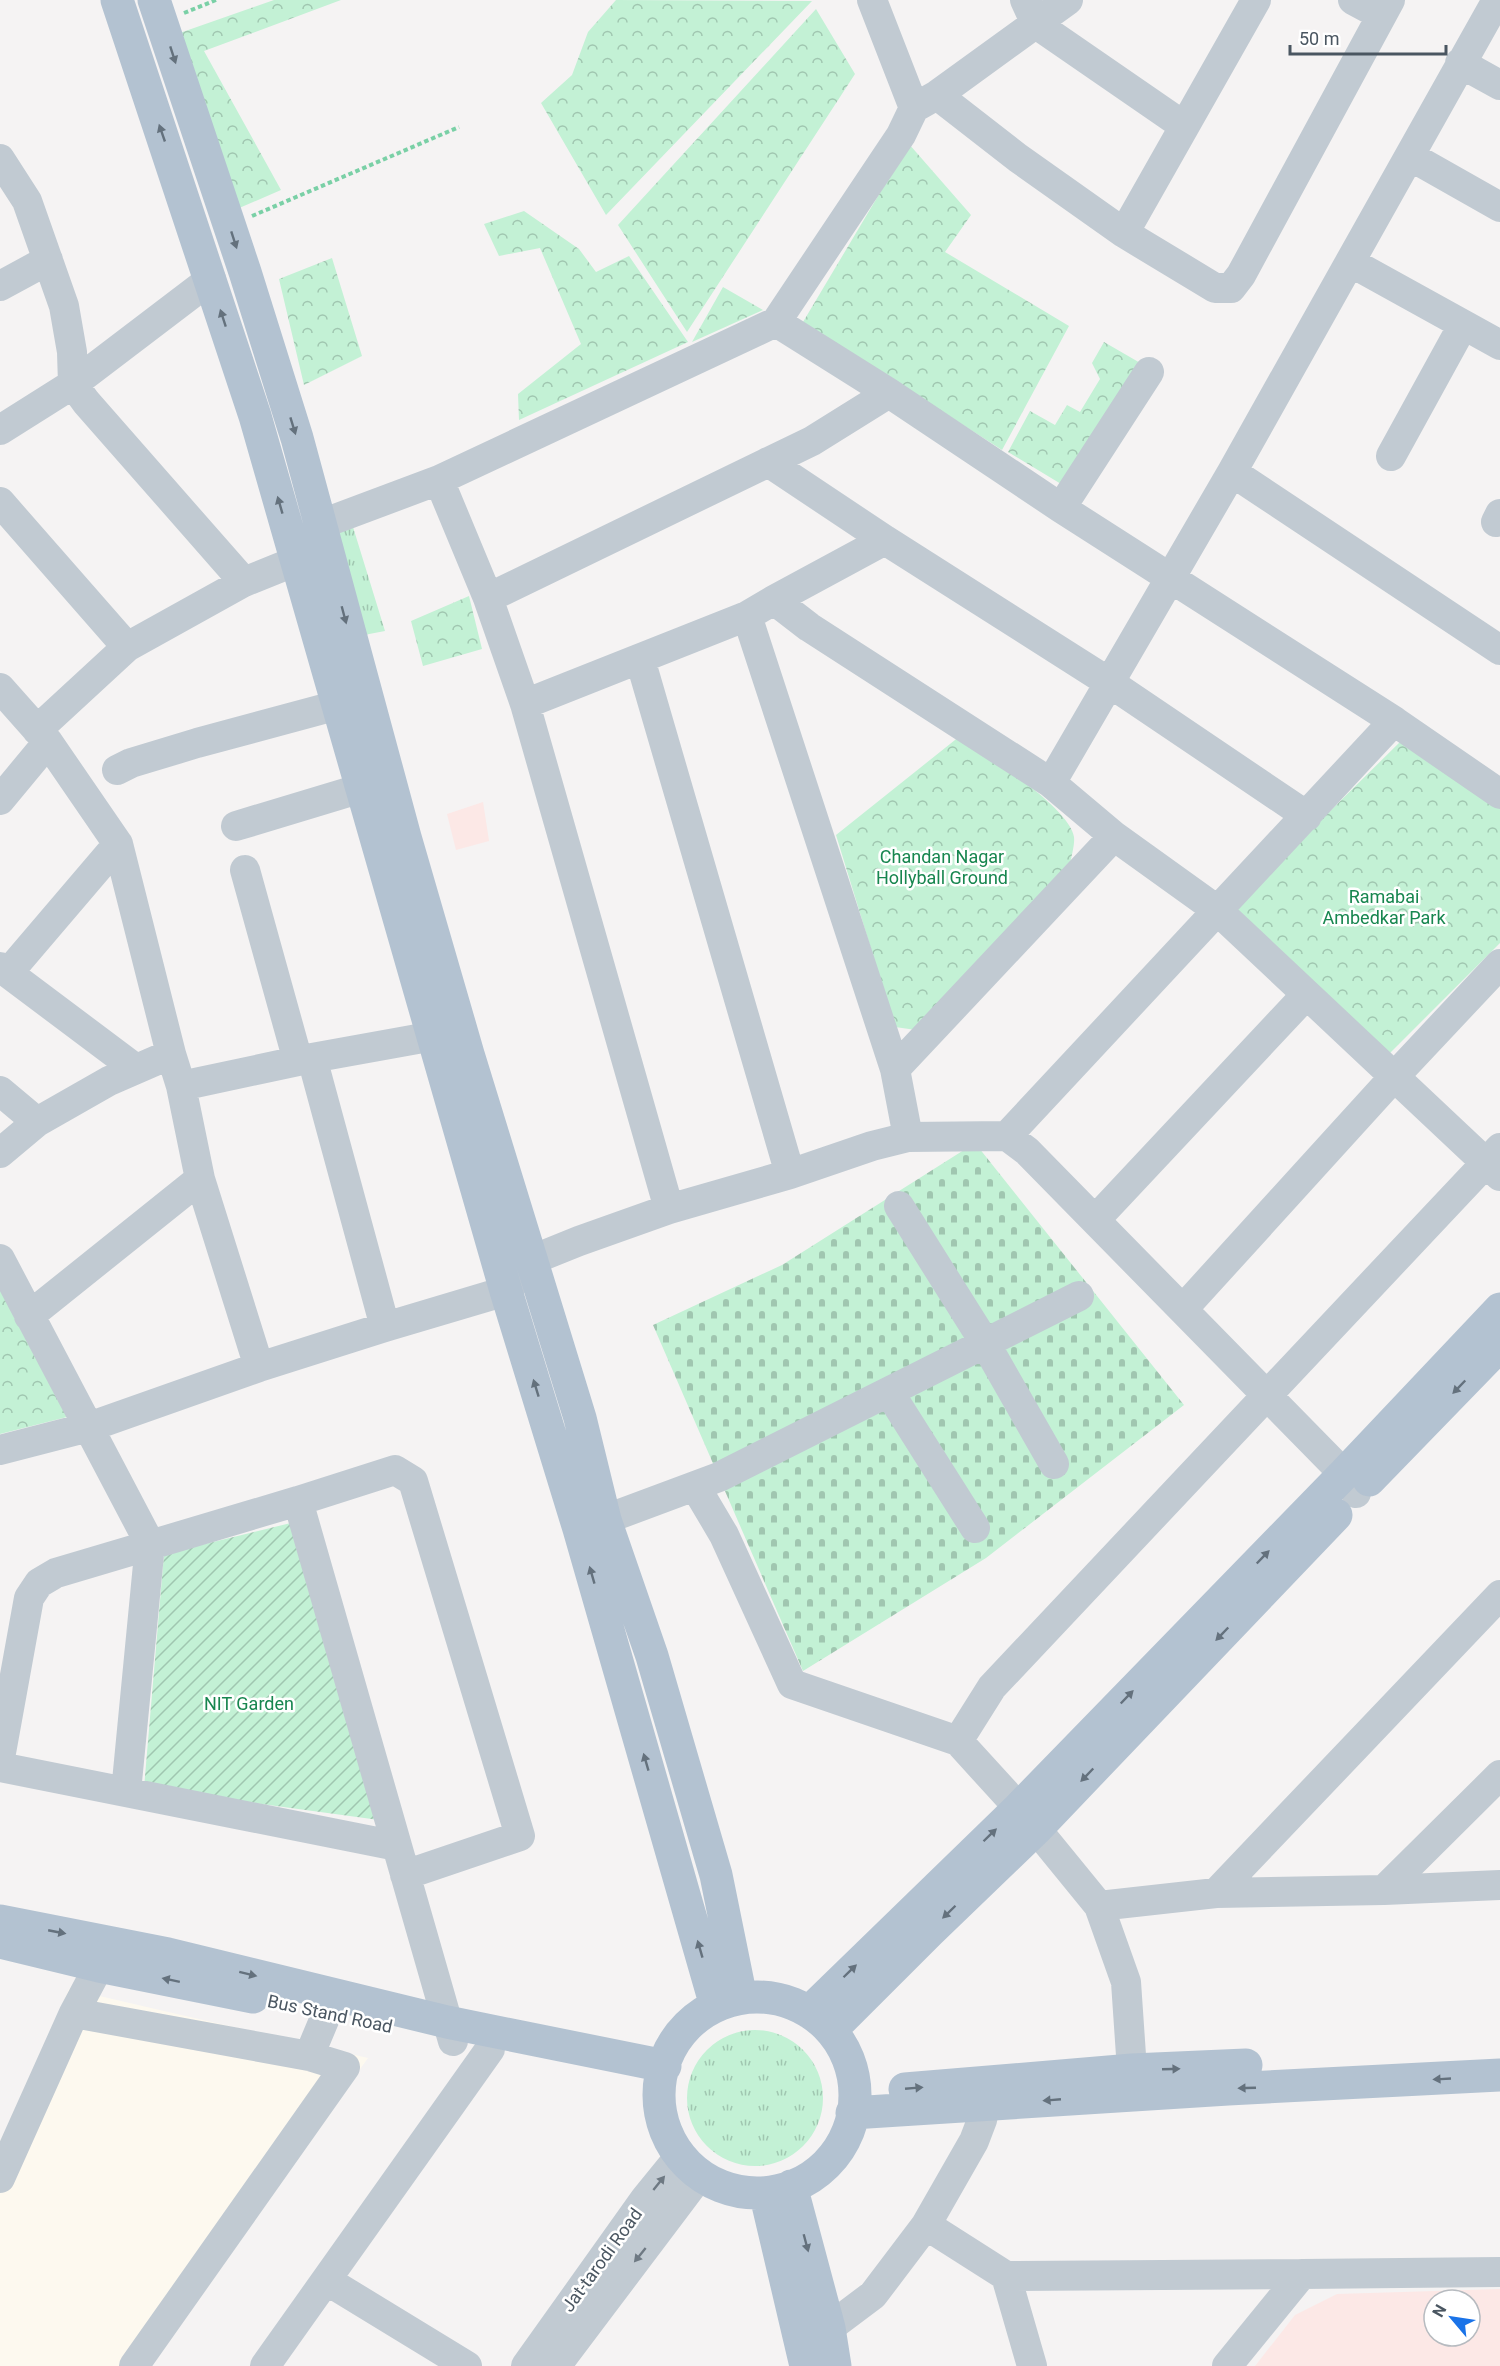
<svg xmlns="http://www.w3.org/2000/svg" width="1500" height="2366" viewBox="0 0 1500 2366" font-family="Roboto,sans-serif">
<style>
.commercial{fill:#fdf9ef}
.medical{fill:#fce8e6;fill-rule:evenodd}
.grass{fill:url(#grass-tufts)}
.forest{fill:url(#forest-crowns)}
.cemetery{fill:url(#cemetery-stones)}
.garden{fill:url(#garden-furrows)}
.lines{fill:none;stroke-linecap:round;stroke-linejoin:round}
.path{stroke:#7ad0a6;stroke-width:4;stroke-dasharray:4.5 3;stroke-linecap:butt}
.minor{stroke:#c1cad2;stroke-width:30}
.major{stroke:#b3c2d1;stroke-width:33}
.oneway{fill:#64717d}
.oneway2{fill:#6e7983}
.labels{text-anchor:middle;stroke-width:5;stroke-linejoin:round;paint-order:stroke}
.park-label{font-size:18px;fill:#17864f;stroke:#fff}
.street-label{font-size:18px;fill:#4a5661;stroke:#fff}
</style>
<defs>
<pattern id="grass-tufts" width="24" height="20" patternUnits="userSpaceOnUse" patternTransform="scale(1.5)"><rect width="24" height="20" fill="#c3f1d5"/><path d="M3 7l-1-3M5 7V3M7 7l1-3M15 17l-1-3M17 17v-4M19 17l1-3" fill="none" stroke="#a0c6b0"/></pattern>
<pattern id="forest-crowns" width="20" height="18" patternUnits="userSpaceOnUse" patternTransform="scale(1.5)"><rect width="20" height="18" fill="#c3f1d5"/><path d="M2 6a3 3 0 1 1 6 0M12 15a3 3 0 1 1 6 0" fill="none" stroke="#a0c6b0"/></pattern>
<pattern id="cemetery-stones" width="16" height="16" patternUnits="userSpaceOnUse" patternTransform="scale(1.5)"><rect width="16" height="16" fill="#c3f1d5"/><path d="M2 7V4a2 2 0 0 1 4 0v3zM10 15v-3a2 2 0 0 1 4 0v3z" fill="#a0c6b0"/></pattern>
<pattern id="garden-furrows" width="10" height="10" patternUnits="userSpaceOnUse" patternTransform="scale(1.5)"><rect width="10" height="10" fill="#c3f1d5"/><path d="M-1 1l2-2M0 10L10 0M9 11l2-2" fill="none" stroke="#a0c6b0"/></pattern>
</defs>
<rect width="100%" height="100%" fill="#f5f3f3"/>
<path class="commercial" d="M69 1989 368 2058 147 2366H0V2142Z"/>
<path class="medical" d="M483 802 489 841 456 850 447 814Z
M1500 2289V2366H1255L1295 2315 1337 2294ZM1434 2300H1470V2336H1434Z"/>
<path class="grass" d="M353 527 385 631 364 635 334 535Z
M687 2098a68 68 0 1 1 136 0a68 68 0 1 1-136 0Z"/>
<path class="forest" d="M274 0H341L204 51 281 190 237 209 174 35Z
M616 0 812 1 606 215 541 103 572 75 588 32Z
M816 9 855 74 687 332 618 225Z
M909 144 971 215 945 252 1069 326 1002 450 803 322Z
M524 211 579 249 596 272 629 256 688 342 519 420 518 394 581 344 540 248 499 256 484 224Z
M332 258 362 356 304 385 279 279Z
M723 287 763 310 692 342Z
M1104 342 1142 364 1066 487 1008 452 1030 411 1055 425 1067 405 1080 412 1100 379 1092 363Z
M469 596 482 649 423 666 411 621Z
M960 736C985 754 1070 808 1074 837 1075 845 1071 857 1070 865L916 1030 895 1027 836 835Z
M1402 740 1500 808V943L1386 1057 1230 910Z
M0 1276 71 1416 0 1434Z"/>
<path class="cemetery" d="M975 1143 1184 1405 986 1558 803 1671 653 1325 782 1265Z"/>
<path class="garden" d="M303 1520 379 1820 144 1788 164 1554Z"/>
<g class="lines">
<path class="path" d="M184 13 216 0
M252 216 459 127"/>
<path class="minor" d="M872 0 914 108
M1025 0 1036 24 1184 126
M1353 0 1381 15
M1460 63 1500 85
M937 95 1018 158 1124 233 1215 288H1231L1241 275 1390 0
M1410 156 1500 207
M0 159 27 201 64 306 72 352 73 384 86 402 244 582
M1124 233 1256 0
M1350 262 1500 345
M0 286 48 260
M776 322 889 393 1061 508 1394 721 1007 1136
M0 430 73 384 211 279
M1391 456 1463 325
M768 462 885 540 774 600
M1232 472 1500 650
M439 480 488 598 525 704 669 1209
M0 502 127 647
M1061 508 1149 372
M1496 522 1500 514
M885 540 1110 683 1307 816
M488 598 812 441 889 393
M747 616 895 1069
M640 659 790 1174
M0 688 48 742 118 844 171 1054 181 1086 200 1179 259 1367
M525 704 747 616 774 600 809 627 1051 783 1114 836 1217 910 1500 1176
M1394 721 1500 794
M37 730 127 647 244 582 296 561 319 525 439 480 776 322 901 135 914 108 937 95 1068 0
M117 770 131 763 197 743 338 705
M1051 783 1232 472 1497 0
M0 800 48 742
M236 826 362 788
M245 870 298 1061
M0 967 136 1069
M8 973 118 844
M312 1058 385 1327
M181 1086 312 1058 434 1036
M0 1091 37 1122
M908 1137 895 1069 1114 836
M0 1153 37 1122 109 1081 171 1054
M899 1206 985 1343 1054 1464
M1095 1220 1306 995
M0 1259 150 1544 126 1792
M1183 1309 1393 1078 1500 964
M29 1316 200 1179
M889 1392 975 1528
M0 1450 89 1427 259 1367 385 1327 506 1291 532 1260 579 1241 669 1209 790 1174 872 1146 908 1137 1007 1136 1027 1151 1344 1474 1356 1493
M695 1486 724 1535 792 1684 958 1741
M298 1501 395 1470 413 1481 520 1836 405 1875
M582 1528 719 1477 1079 1296
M0 1758 29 1598 39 1583 56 1573 298 1501 453 2041
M0 1767 397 1846
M1384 1890 1500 1775
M1216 1893 1500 1595
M1099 1906 1216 1893 1384 1890 1500 1885
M74 2013 309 2056 345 2067 134 2366
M309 2056 327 2013
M1130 2094 1132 2070 1126 1982 1099 1906 1019 1808 958 1741 992 1687 1500 1148
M0 2178 74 2013 99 1966
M926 2225 1006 2276 1302 2274
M1006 2276 1032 2366
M326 2280 467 2366
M829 2328 873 2295 926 2225 974 2141 982 2120 990 2081
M265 2366 490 2049
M526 2366 645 2199 680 2156
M556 2366 700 2175
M1227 2366 1302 2274 1500 2272"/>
<path class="major" d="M117 0 255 416 506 1291 579 1529 716 2006
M154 0 245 272 297 438 405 837 468 1054 580 1418 605 1520 652 1656 716 1875 741 1998
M1369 1480 1500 1345
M0 1921 168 1954 447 2022 665 2066
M4 1943 99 1966 253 1997
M659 2095a98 98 0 1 1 196 0a98 98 0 1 1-196 0Z
M809 2012 1019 1808 1344 1474 1500 1309
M831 2030 929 1932 1037 1828 1336 1515
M905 2089 1132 2070 1246 2065
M852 2113 1228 2089 1500 2075
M791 2186 829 2328 835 2366
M766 2196 806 2366"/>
</g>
<defs><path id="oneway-solid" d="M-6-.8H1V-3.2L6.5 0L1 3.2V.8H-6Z" transform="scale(1.5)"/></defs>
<g class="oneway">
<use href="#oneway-solid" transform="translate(173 55) rotate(72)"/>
<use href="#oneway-solid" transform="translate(162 133) rotate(-109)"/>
<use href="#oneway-solid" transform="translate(234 240) rotate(72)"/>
<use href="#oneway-solid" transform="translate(223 318) rotate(-108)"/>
<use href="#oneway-solid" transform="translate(293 426) rotate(73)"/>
<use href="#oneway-solid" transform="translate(280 505) rotate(-106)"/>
<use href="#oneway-solid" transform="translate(344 615) rotate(75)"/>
<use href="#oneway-solid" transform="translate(1459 1387) rotate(134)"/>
<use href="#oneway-solid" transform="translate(536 1388) rotate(-107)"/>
<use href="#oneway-solid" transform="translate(1263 1557) rotate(-46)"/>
<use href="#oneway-solid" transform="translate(592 1575) rotate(-106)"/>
<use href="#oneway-solid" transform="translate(1222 1634) rotate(134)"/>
<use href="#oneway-solid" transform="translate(1127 1697) rotate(-46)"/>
<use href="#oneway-solid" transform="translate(646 1762) rotate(-106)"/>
<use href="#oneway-solid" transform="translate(1087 1775) rotate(134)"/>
<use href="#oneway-solid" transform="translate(990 1835) rotate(-44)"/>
<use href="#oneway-solid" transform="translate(949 1912) rotate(136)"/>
<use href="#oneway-solid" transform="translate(57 1932) rotate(11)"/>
<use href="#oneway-solid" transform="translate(700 1949) rotate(-106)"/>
<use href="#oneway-solid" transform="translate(850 1971) rotate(-44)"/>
<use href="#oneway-solid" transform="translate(248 1974) rotate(14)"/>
<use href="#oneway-solid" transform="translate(171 1980) rotate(-168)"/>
<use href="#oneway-solid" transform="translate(1171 2069) rotate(-2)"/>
<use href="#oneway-solid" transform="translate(1442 2079) rotate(177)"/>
<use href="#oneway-solid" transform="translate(914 2088) rotate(-5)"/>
<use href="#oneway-solid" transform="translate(1247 2088) rotate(178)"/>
<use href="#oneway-solid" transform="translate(1052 2100) rotate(175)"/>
<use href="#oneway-solid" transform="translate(806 2243) rotate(75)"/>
</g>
<g class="oneway2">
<use href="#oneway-solid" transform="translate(659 2183) rotate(-51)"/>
<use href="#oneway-solid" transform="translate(640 2255) rotate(129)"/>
</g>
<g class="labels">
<g class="park-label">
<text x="942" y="863">Chandan Nagar<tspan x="942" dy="21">Hollyball Ground</tspan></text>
<text x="1384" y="903">Ramabai<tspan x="1384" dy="21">Ambedkar Park</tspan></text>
<text x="249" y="1710">NIT Garden</text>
</g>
<g class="street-label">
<text transform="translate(330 2014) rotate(12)" y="6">Bus Stand Road</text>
<text transform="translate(602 2260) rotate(-54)" y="6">Jat-tarodi Road</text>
</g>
</g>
<g transform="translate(1452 2318) rotate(299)"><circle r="28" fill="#ffffff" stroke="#b7bbc0" stroke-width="1.5"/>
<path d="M0-4.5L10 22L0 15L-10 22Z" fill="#1a73e8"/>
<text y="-9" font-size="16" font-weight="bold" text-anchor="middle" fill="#4a5661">N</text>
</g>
<path d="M1290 45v9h156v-9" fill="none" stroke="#4a5661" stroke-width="3"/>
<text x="1299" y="45" font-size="18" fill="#4a5661" stroke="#ffffff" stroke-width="4.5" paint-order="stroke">50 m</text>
</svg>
